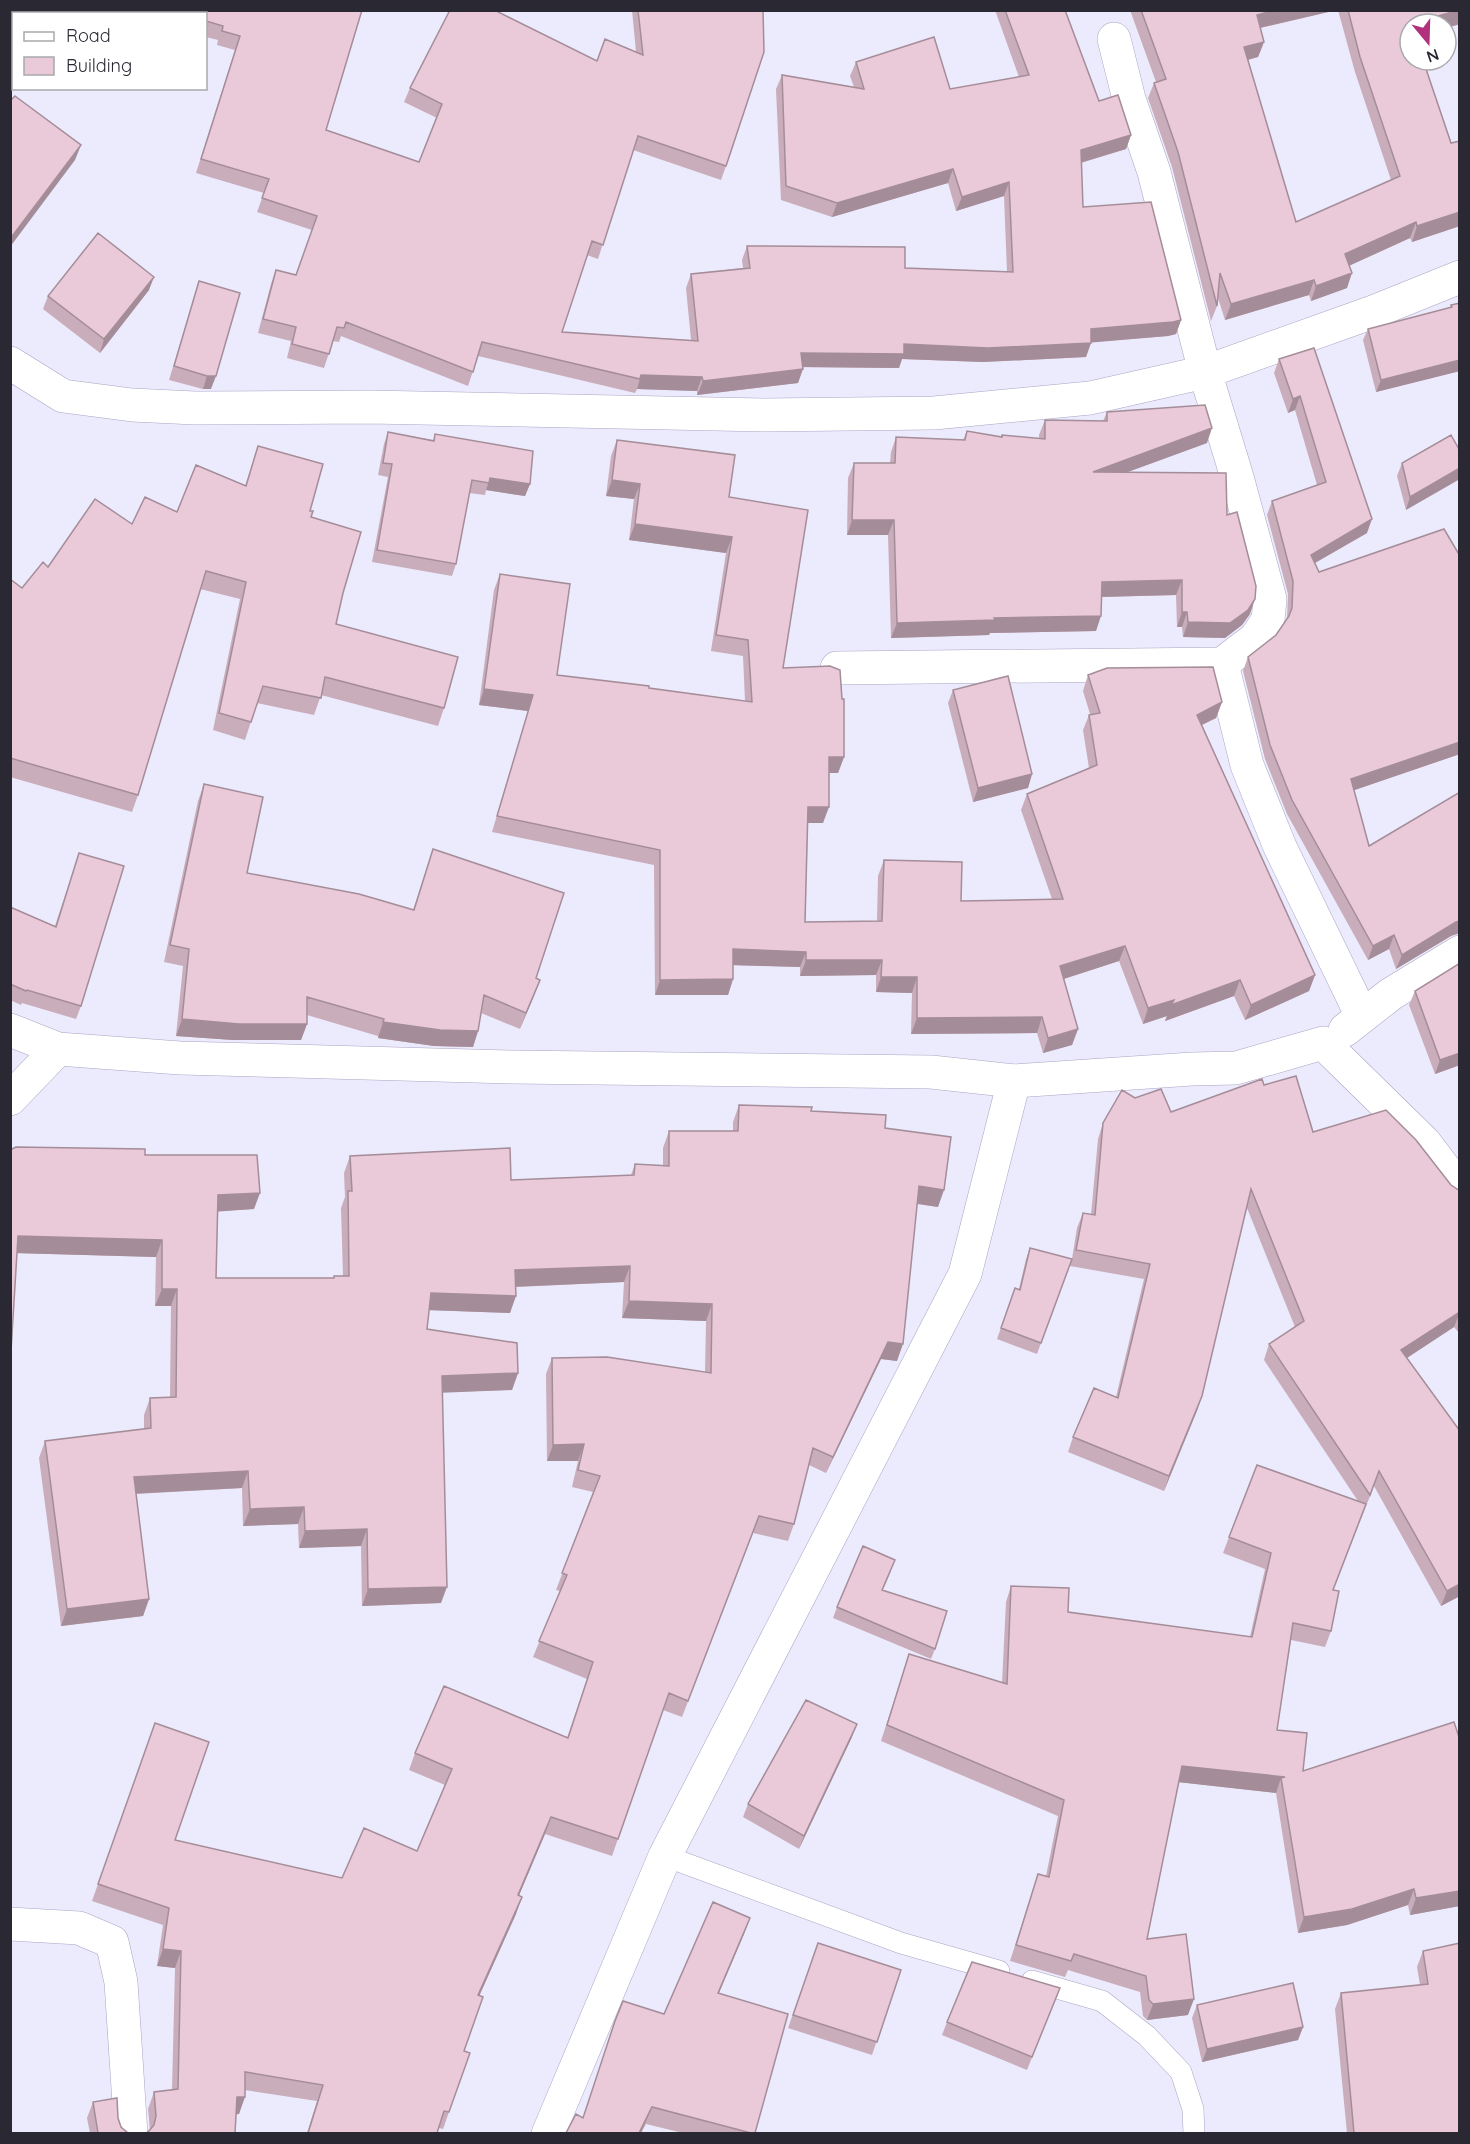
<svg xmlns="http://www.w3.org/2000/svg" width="1470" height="2144" viewBox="0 0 1470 2144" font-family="Quicksand,sans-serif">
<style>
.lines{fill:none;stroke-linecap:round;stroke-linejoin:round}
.lane-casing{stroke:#a9a5c3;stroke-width:22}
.street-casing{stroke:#a9a5c3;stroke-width:34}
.secondary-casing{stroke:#a9a5c3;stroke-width:34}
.lane{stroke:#fff;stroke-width:21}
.street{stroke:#fff;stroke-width:33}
.secondary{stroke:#fff;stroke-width:33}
.wall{fill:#c9adbb}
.shaded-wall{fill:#a48d98}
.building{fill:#eac9d9;stroke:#a48d98;stroke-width:1.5}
</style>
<rect width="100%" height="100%" fill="#eceafd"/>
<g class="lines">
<g class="lane-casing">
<path id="lane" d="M665 1856 901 1943 999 1971
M1032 1981 1102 2001 1147 2036 1181 2072 1193 2109 1194 2134"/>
</g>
<g class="street-casing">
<path id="street" d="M1114 39 1129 99 1154 172 1205 372 1237 477 1270 599 1268 620 1256 638 1222 664 1247 765 1280 847 1362 1016
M10 363 63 396 132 405 195 408 369 407 765 415 934 413 1090 398 1205 372 1373 312 1460 277
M837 668 1222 664
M1345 1030 1391 994 1460 952
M1014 1081 1192 1069 1236 1068 1323 1043 1425 1143 1460 1189
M10 1099 58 1049
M10 1924 79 1928 112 1942 121 1982 131 2134"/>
</g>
<g class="secondary-casing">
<path id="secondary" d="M10 1030 58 1049 180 1058 512 1067 931 1072 1014 1081 965 1274 665 1856 548 2134"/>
</g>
<use href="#lane" class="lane"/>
<use href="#street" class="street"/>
<use href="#secondary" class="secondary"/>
</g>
<path class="wall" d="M166 10H362L326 130 419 162 437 118 404 102 410 88 501 10 500 13 597 61 636 52 632 10H763L726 166 721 180 633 150 598 259 587 255 562 332 691 340 686 288 691 274 743 268 742 260 747 246 905 268 1007 272 1004 196 956 211 948 183 832 217 781 200 776 89 782 75 854 87 850 76 856 62 950 89 1019 77 995 10H1065L1099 101 1131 135 1126 149 1081 163 1083 207 1181 320 1176 334 1168 336 1091 342 1086 357 983 362 902 359 899 368 803 367 798 383 697 395V391L637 389 635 393 478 356 468 386 341 336 339 342 333 341 324 368 287 358 291 341 258 333 271 284 276 270 296 275 312 230 257 212 264 193 196 173 235 50 217 45 218 40 206 37V14H165Z
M1130 10H1337L1260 28 1264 42 1258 57 1248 60 1296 222 1391 180 1355 72 1338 10H1460V24L1446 28 1410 24 1451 143 1460 141V226L1412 242 1410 238 1350 265 1347 288 1311 301 1309 295 1225 320 1218 298 1217 306 1211 321 1172 167 1148 98 1154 83 1156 82Z
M199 281 211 389H203L169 380Z
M149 290 100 353 43 309 48 296Z
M1460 303V371L1376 392 1363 340 1368 329 1450 308 1451 305Z
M1314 348 1367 533 1315 563 1319 572 1460 754 1354 790 1369 846 1451 936 1396 969 1389 949 1368 960 1287 814 1265 759 1243 671 1248 657 1276 635 1287 619 1288 594 1267 515 1272 501 1317 485 1295 410 1288 413 1274 373 1279 359Z
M1107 412 1207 443 1127 472 1227 515 1250 614 1242 625 1225 638 1183 637 1182 627H1177L1176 595 1102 597 1096 631 990 633 989 635 891 638 888 535H847L848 478 854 463H890L891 452 896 437 963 440 967 431 1002 437 1039 439V435L1045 420 1103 421Z
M388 432 433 440 435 434 530 484 525 496 486 490 485 495 469 493 456 564 452 576 372 562 388 477 378 475 384 444Z
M617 440 729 497 783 668 844 757 838 773H829L823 823H808L805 922 877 921 878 876 884 860 961 901 1052 899 1021 810 1027 794 1089 768 1083 730 1089 715 1090 714 1083 691 1088 675 1222 702 1216 718 1202 725 1315 975 1309 991 1245 1020 1234 996 1165 1021 1167 1016 1143 1024 1119 961 1064 979 1078 1029 1072 1045 1043 1053 1037 1033 911 1034 912 993 876 992V975L800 976V967L733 965V979L728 995H655L654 865 492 832 528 711 479 705 494 590 500 574 557 675 745 701 743 656 711 651 726 553 629 540 634 499 606 496 611 456Z
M258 446 310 511 311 517 343 593 336 624 444 708 438 726 321 695 314 715 257 703 245 740 213 730 240 599 200 589 138 795 132 812 10 777V579L22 588 48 567 132 524 177 512 245 486Z
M1460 451 1406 510 1397 476 1402 463Z
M953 690 1032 774 1028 788 973 802 948 703Z
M204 784 247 873 413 910 433 849 536 978 540 980 520 1029 481 1013 478 1031 473 1047 434 1046 378 1038V1036L307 1015V1024L301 1040H233L176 1036 183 966 164 962 198 801Z
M79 853 81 1006 76 1019 22 1003 21 1005 10 1000V907L55 926Z
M1415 991 1460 1065 1435 1074 1409 1005Z
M1264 1085 1313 1132 1451 1185 1460 1191V1334L1454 1327 1407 1358 1460 1431V1596L1441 1606 1374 1486 1333 1590 1331 1631 1325 1647 1291 1640 1277 1730 1303 1771 1460 1906 1410 1915 1408 1905 1347 1925 1298 1933 1276 1793 1179 1782 1147 1939 1188 2015 1147 2020 1143 2016 1140 1992 1068 1970 1065 1977 1010 1961 1038 1874 1046 1876 1058 1816 881 1741 909 1654 1002 1683 1006 1602 1011 1586 1068 1612 1250 1637 1265 1569 1223 1553 1229 1537 1358 1501 1264 1360 1269 1344 1295 1327 1247 1208 1202 1396 1164 1491 1068 1452 1073 1437 1116 1397 1144 1279 1070 1266 1071 1261 1037 1354 997 1339 1015 1288 1019 1289 1026 1259 1030 1248 1072 1259 1077 1228 1083 1213 1091 1215 1098 1139 1103 1123 1135 1098 1171 1112Z
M739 1105 811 1111 885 1128 938 1207 917 1204 897 1361 881 1359 826 1473 809 1465 794 1524 788 1541 753 1533 682 1717 663 1710 612 1856 545 1834 519 1895 516 1914 479 1996 464 2051 449 2112 443 2129 439 2128 437 2133H307L317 2101 245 2090 239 2114 148 2132 150 2130 148 2109 154 2092 172 2090 175 1968 157 1966 163 1925 92 1901 155 1723 175 1840 342 1878 417 1851 445 1785 409 1770 415 1753 567 1738 587 1679 533 1657 560 1591 556 1590 593 1492 572 1487 578 1461H547L546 1374 552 1358 705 1373 706 1321 622 1318 624 1282 516 1287 510 1313 429 1310 427 1329 518 1373 512 1390 443 1392 441 1603 362 1606 361 1546 299 1548 298 1524 243 1526 242 1488 136 1494 149 1599 143 1616 61 1626 39 1458 45 1441 144 1429V1415L150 1398 170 1397 171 1306H155L156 1257 17 1253 10 1150 145 1155 254 1209 218 1211 216 1278H334V1276H343L341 1208 345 1197 344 1173 350 1156 511 1180 631 1175 635 1164 663 1165V1148L669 1131H733V1122Z
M891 1571 883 1590 935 1649 931 1659 833 1618 837 1607Z
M852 1737 799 1849 743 1817 748 1804Z
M750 1918 744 1934 719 1993 755 2133H683L646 2124 641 2133H566L583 2118 615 2021 664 2014Z
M818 1943 901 1970 872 2055 788 2028Z
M1423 1951 1460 2133H1347L1335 2009 1341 1993 1420 1985 1417 1967Z
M1060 1988 1027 2070 942 2035 947 2022Z
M1197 2005 1303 2027 1298 2040 1202 2062 1192 2018Z
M93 2102 118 2118 121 2127 128 2133H90L87 2118Z"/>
<path class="shaded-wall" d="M1276 10H1337L1251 30 1257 15Z
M1460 10V24L1446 28V24H1411Z
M1264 42 1258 57 1239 62 1244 47Z
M1131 135 1126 149 1076 164 1081 150Z
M81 145 75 160 10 247V239Z
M953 169 948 183 832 217 837 203Z
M1009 182 1004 196 956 211 962 197Z
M1460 212V226L1412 242 1417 226Z
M1416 222 1410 238 1340 270 1345 254Z
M1352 273 1347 288 1311 301 1316 286Z
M154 277 149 290 100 353 104 339Z
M1314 280 1309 295 1225 320 1231 304Z
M1181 320 1176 334 1168 336 1086 343 1091 329Z
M1091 343 1086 357 983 362 902 359 899 368 796 367 801 353 904 344Z
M1460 360V371L1376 392 1381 380Z
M803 369 798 383 697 395 703 381Z
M641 375 702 377 697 391 637 389 640 379Z
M207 376H216L211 389H203Z
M1300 396 1295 410 1288 413 1293 399Z
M1212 428 1207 443 1087 487 1093 472Z
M1460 468V479L1406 510 1410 497Z
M490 478 530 484 525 496 486 490Z
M612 480 640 484 634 499 606 496Z
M1372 519 1367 533 1306 568 1311 555Z
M852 520H894L888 535H847Z
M635 524 732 537 726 553 629 540Z
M1182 580 1176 595 1097 597 1102 582Z
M1255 599 1250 614 1242 625 1225 638 1183 637 1188 622Z
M1182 612H1187L1182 627H1177Z
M1101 616 1096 631 990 633 989 635 891 638 897 623 994 618Z
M484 689 533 695 528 711 479 705Z
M1222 702 1216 718 1191 730 1197 715Z
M1460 742V754L1346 793 1351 779Z
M829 757H844L838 773H823Z
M1032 774 1028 788 973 802 978 788Z
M808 807H829L823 823H802Z
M1460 921V933L1451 936 1396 969 1402 955 1456 922Z
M1394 935 1389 949 1368 960 1373 946Z
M1125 946 1119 961 1054 982 1060 966Z
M733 949 806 952 800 967 728 965Z
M806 960H882L876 975 800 976Z
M1315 975 1309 991 1245 1020 1251 1005Z
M881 977H917L912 993 876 992Z
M733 979 728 995H655L660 980Z
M540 980 534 996 520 1029 526 1013Z
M1240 980 1234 996 1165 1021 1167 1016 1143 1024 1148 1008Z
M1042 1017 1037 1033 911 1034 917 1018Z
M182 1019 307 1024 301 1040H233L176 1036Z
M383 1022 478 1031 473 1047 434 1046 378 1038Z
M1078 1029 1072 1045 1043 1053 1048 1038Z
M1460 1053V1065L1435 1074 1440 1060Z
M919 1186 944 1190 938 1207 913 1203Z
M260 1193 254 1209 212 1212 218 1195Z
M18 1236 162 1240 156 1257 12 1253Z
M630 1266 624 1282 509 1287 515 1270Z
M162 1289H177L171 1306H155Z
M431 1293 516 1296 510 1313 425 1310Z
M629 1301 712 1304 706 1321 622 1318Z
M1460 1312 1454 1327 1396 1365 1401 1350Z
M888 1342 903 1344 897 1361 881 1359 826 1473 833 1457Z
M518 1373 512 1390 436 1393 442 1376Z
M1202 1396 1197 1411 1164 1491 1169 1476Z
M584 1444 578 1461H547L553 1445Z
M248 1471 242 1488 128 1494 134 1477Z
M304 1507 298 1524 243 1526 250 1509Z
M367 1529 361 1546 299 1548 305 1531Z
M1460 1584V1596L1441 1606 1447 1591Z
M447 1587 441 1603 362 1606 368 1589Z
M149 1599 143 1616 61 1626 67 1609Z
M857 1724 852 1737 799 1849 804 1836Z
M1182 1766 1285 1777 1281 1778 1276 1793 1177 1782Z
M551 1817 545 1834 512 1912 518 1895Z
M1414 1889 1408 1905 1347 1925 1298 1933 1304 1917Z
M1460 1891V1906L1410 1915 1416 1898Z
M522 1897 516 1914 472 2012 478 1995Z
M750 1918 744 1934 712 2009 718 1993Z
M163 1949 181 1951 175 1968 157 1966Z
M1194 1999 1188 2015 1147 2020 1153 2004Z
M1303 2027 1298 2040 1202 2062 1207 2049Z
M237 2097H245L239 2114H231Z
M652 2107 641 2133H639Z"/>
<path class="building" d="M167 10H362L326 130 419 162 442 104 410 88 450 10H499L498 12 597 61 605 39 643 55 638 10H763L764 52 726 166 638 136 603 245 592 241 562 332 698 341 691 274 750 268 747 246 905 247V268L1013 272 1009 182 962 197 953 169 837 203 786 186 782 75 864 89 856 62 934 37 950 89 1029 75 1005 10H1065L1099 101 1118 95 1131 135 1081 150 1083 207 1151 202 1181 320 1173 322 1091 329V343L988 348 904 344V354L801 353 803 369 703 381 702 377 641 375 640 379 482 342 473 372 346 322 344 328 337 327 329 354 292 344 296 327 263 319 276 270 296 275 317 216 262 198 269 179 201 159 240 36 222 31 223 26 206 21V14H178Z
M1141 10H1276L1257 15 1264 42 1244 47 1296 222 1400 176 1360 57 1348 10H1459L1410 24V60H1423L1451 143 1460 141V212L1417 226 1416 222 1345 254 1352 273 1316 286 1314 280 1231 304 1220 273 1217 306 1178 152 1154 83 1166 79Z
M15 96 81 145 10 239V101Z
M98 233 154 277 104 339 48 296Z
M199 281 240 293 216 376H207L174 366Z
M1460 303V360L1381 380 1368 329 1452 307 1451 305Z
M1314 348 1372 519 1311 555 1319 572 1444 529 1460 556V742L1351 779 1369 846 1460 792V921L1456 922 1402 955 1394 935 1373 946 1292 800 1270 745 1248 657 1276 635 1289 616 1292 608 1293 581 1272 501 1326 482 1300 396 1293 399 1279 359Z
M1205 405 1212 428 1093 472 1226 473 1227 515 1237 512 1256 586 1255 599 1248 610 1230 623 1188 622 1187 612H1182V580L1102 582 1101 616 994 618 995 620 897 623 894 520H852L854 463H895L896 437 965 440 967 431 1002 437V435L1045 439V420L1107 421V412Z
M388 432 434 441 435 434 533 451 530 484 490 478 489 483 472 480 456 564 377 550 392 464 383 463Z
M1451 435 1460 451V468L1410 497 1402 463Z
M617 440 735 455 729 497 808 510 783 668 830 666 840 670 842 699H844V757H829V807H808L805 922 882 921 884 860 962 862 961 901 1063 899 1027 794 1097 765 1089 715 1100 713 1088 675 1107 668 1213 667 1222 702 1197 715 1315 975 1251 1005 1240 980 1171 1005 1174 1000 1148 1008 1125 946 1060 966 1078 1029 1048 1038 1042 1017 917 1018V977H881L882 960H806V952L733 949V979L660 980V850L497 816 533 695 484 689 500 574 570 584 557 675 649 686V688L752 702 748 640 716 635 732 537 635 524 640 484 612 480Z
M258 446 323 464 310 511H313L311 517 361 532 343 593 336 624 458 657 444 708 325 677 321 698 263 686 251 722 219 713 246 582 206 571 138 795 10 758V579L22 588 43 562 48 567 95 499 132 524 145 497 177 512 196 465 246 486Z
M1008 676 1032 774 978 788 953 690Z
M204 784 263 797 247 873 359 894 414 910 433 849 564 893 536 978 540 980 526 1013 484 995 478 1031 440 1030 383 1022 384 1019 307 997V1024H239L182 1019 189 949 170 945Z
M79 853 124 866 81 1006 27 990 26 991 10 984V907L56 927Z
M1460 963V1053L1440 1060 1415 991Z
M1296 1076 1313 1132 1386 1110 1416 1140 1451 1185 1460 1191V1312L1401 1350 1460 1431V1584L1447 1591 1379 1471 1370 1495 1269 1344 1304 1321 1251 1189 1202 1396 1169 1476 1073 1437 1094 1388 1118 1398 1150 1264 1076 1250 1083 1213 1095 1215 1103 1123 1122 1090 1135 1098 1161 1089 1171 1112 1262 1079 1264 1085Z
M739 1105 812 1107 811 1111 886 1115 885 1128 951 1137 944 1190 919 1186 903 1344 888 1342 833 1457 813 1448 794 1524 759 1516 688 1701 669 1693 618 1839 551 1817 518 1895 522 1897 478 1995 483 1997 464 2051 470 2053 449 2112 444 2111 437 2133H308L323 2085 245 2072V2097H237L235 2133H145L148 2132 154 2125 156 2116 154 2092 178 2089 181 1951 163 1949 169 1908 98 1884 155 1723 209 1742 175 1840 342 1878 364 1828 417 1851 452 1769 415 1753 444 1686 568 1738 593 1662 539 1641 567 1575 562 1573 600 1476 578 1470 584 1444 553 1445 552 1358 607 1357 711 1373 712 1304 629 1301 630 1266 515 1270 516 1296 431 1293 427 1329 517 1343 518 1373 442 1376 447 1587 368 1589 367 1529 305 1531 304 1507 250 1509 248 1471 134 1477 149 1599 67 1609 45 1441 151 1428 150 1398 176 1397 177 1289H162V1240L18 1236 10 1368V1150L16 1147 145 1149V1155H257L260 1193 218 1195 216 1278H334V1276H349L348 1191H352L350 1156 510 1148 511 1180 634 1175 635 1164 669 1166V1131H738Z
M1030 1248 1072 1259 1041 1343 1001 1328 1015 1288 1020 1290Z
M1257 1465 1366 1504 1333 1590 1339 1591 1331 1631 1293 1623 1277 1730 1307 1733 1303 1771 1454 1722 1460 1740V1891L1416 1898 1414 1889 1352 1909 1304 1917 1281 1778 1285 1777 1182 1766 1147 1939 1186 1934 1194 1999 1153 2004 1149 2000 1146 1976 1074 1954 1071 1961 1016 1945 1038 1874 1049 1877 1064 1800 887 1725 909 1654 1007 1684 1011 1586 1069 1588 1068 1612 1252 1637 1271 1553 1229 1537Z
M863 1546 895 1560 882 1590 947 1611 935 1649 837 1607Z
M806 1700 857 1724 804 1836 748 1804Z
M713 1902 750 1918 718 1993 788 2014 755 2133H751L652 2107 639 2133H566L576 2114 583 2118 615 2021 623 2001 664 2014Z
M818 1943 901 1970 877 2042 793 2015Z
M1460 1943V2133H1354L1341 1993 1428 1984 1423 1951Z
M972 1962 1060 1988 1032 2057 947 2022Z
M1293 1983 1303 2027 1207 2049 1197 2005Z
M117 2098 118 2118 121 2127 128 2133H98L93 2102Z"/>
<rect width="1470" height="2144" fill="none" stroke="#292833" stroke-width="24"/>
<rect x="12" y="12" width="195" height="78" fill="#ffffff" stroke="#a9a9ad" stroke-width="1.5"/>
<rect x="24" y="32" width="30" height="9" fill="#ffffff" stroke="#a9a9ad" stroke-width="1.5"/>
<text x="66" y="42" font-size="18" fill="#292833">Road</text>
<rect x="24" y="57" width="30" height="18" fill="#eac9d9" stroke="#a9a9ad" stroke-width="1.5"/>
<text x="66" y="72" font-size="18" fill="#292833">Building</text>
<g transform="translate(1428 42) rotate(161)"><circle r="28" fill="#ffffff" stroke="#a9a9ad" stroke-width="1.5"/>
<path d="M0-4.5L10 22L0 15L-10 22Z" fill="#b1317d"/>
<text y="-9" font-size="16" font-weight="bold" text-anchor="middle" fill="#292833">N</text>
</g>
</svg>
